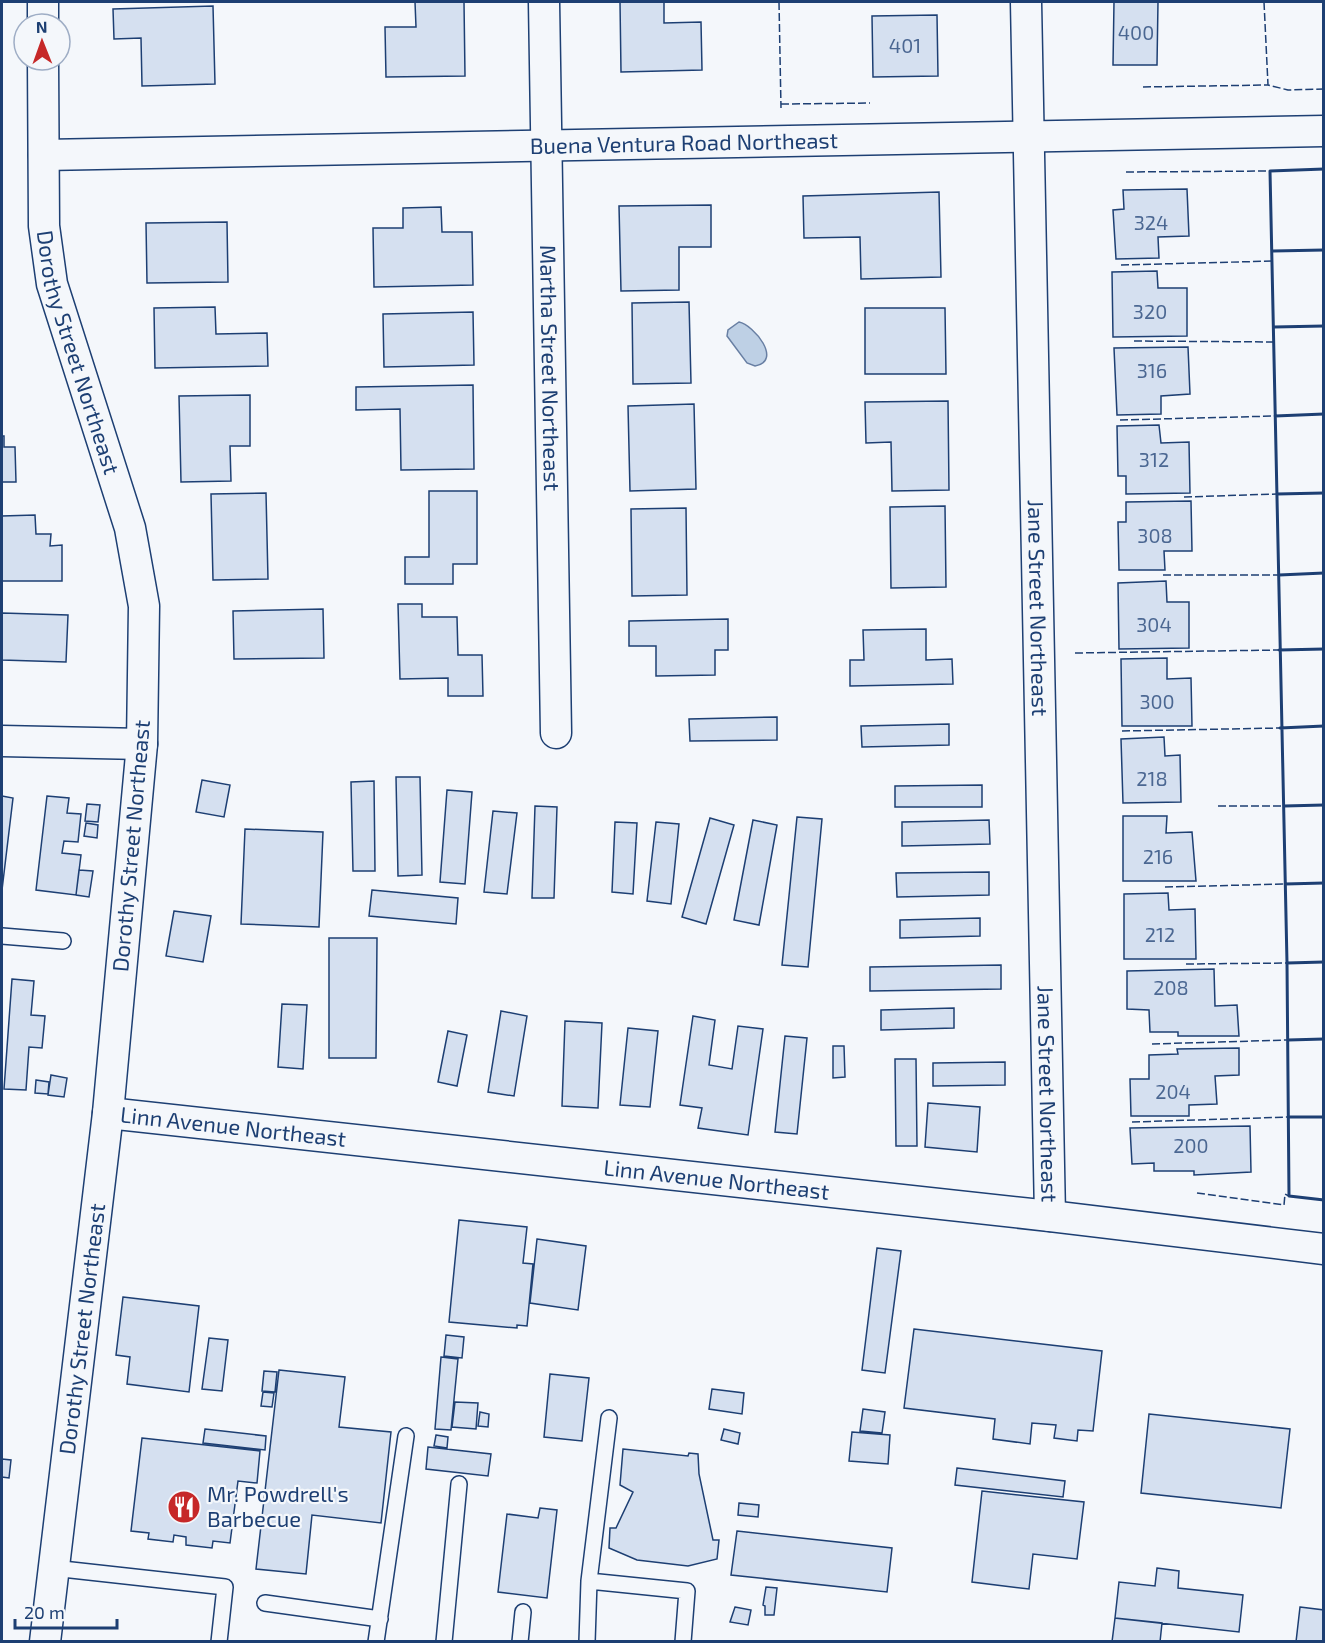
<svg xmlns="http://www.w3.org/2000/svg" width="1325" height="1643" viewBox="0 0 1325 1643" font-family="'Exo 2',sans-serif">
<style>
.water{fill:#bed0e5;stroke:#687fa3;stroke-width:1.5}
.building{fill:#d5e0f0;stroke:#1d3f73;stroke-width:1.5}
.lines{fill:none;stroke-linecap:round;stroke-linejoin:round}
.lane-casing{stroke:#1d3f73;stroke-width:18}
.street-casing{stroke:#1d3f73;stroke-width:33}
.lane{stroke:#f4f7fb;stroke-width:15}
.street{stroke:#f4f7fb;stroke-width:30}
.fence{stroke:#1d3f73;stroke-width:1.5;stroke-dasharray:8 3;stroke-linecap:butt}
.wall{stroke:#1d3f73;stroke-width:3}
.labels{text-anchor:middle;stroke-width:4.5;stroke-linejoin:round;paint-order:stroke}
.number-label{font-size:20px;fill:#4b6792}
.street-label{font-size:22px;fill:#1d3f73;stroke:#f4f7fb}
.poi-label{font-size:22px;fill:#1d3f73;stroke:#f4f7fb;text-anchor:start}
</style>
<rect width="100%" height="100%" fill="#f4f7fb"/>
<path class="water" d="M739 322C754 325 783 361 755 366L747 363 727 336 728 330Z"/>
<path class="building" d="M415 2H464L465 76 386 77 385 27H416Z
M620 2H664V23L701 22 702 70 621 72Z
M1114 2H1158L1157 65H1113Z
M213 6 215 84 142 86 141 38 114 39 113 9Z
M937 15 938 76 873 77 872 16Z
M1187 189 1189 236 1158 237 1159 258 1116 259 1113 210 1124 209 1123 190Z
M939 192 941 277 861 279 860 237 804 238 803 196Z
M711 205V247H679V290L621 291 619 206Z
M441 207 442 232H472L473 285 374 287 373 228H403V208Z
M227 222 228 282 147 283 146 223Z
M1157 271 1158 288H1187V336L1113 337 1112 272Z
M689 302 691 383 633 384 632 303Z
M215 307 216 334 267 333 268 366 155 368 154 308Z
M865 308H945L946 374H865Z
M473 312 474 365 384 367 383 314Z
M1188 347 1190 394 1161 396V414L1117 415 1114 348Z
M473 385 474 469 401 470 400 409 356 410V387Z
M250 395V446H230L231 481 181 482 179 396Z
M948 401 949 490 892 491 891 442 866 443 865 402Z
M694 404 696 489 630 491 628 406Z
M1159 425 1161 443 1189 442 1190 493 1126 494V476H1118L1117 426Z
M2 436H4V447H15L16 482H2Z
M429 491H477V564H453V584H405V557H429Z
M266 493 268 579 213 580 211 494Z
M1191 501 1192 551H1164L1165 570H1119L1118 522H1126V502Z
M945 506 946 587 891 588 890 507Z
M686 508 687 595 632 596 631 509Z
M35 515 36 534H51L50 546 62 545V581H2V516Z
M1166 581 1167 602H1189V648L1119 649 1118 583Z
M398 604H422V617H457L458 655H482L483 696H448V678L400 679Z
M323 609 324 658 234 659 233 611Z
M2 613 68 615 66 662 2 660Z
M728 619V650H715V675L656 676V646H629V621Z
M926 629V660L952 659 953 684 850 686V660H864L863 630Z
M1167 658V679L1191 678 1192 726H1122L1121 659Z
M777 717V740L690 741 689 719Z
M949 724V745L862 747 861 726Z
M1164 737 1165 756 1180 755 1181 802 1123 803 1121 739Z
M396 777H420L422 875 398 876Z
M202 780 230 785 224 817 196 812Z
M374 781 375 871H353L351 782Z
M982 785V807H895V786Z
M447 790 472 792 465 884 440 882Z
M2 796 13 798 2 890Z
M47 796 69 798 67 813 81 814 78 842 64 841 62 853 81 855 76 895 36 890Z
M87 804 100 805 98 822 85 821Z
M535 806 557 807 554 898H532Z
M493 811 517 813 507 894 484 892Z
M1123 816H1167L1166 833 1192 832 1196 881H1123Z
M797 817 822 819 808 967 782 965Z
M710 818 734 825 706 924 682 917Z
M753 820 777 825 759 925 734 920Z
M989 820 990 844 902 846V822Z
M615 822 637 823 633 894 612 892Z
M656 822 679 824 671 904 647 901Z
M86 823 98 825 97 838 84 836Z
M245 829 323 832 319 927 241 924Z
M79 870 93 871 89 897 76 895Z
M989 872V895L897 897 896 873Z
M372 890 458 898 456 924 369 916Z
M1168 893 1169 910 1195 909 1196 959H1124V894Z
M174 911 211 916 203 962 166 956Z
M980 918V936L900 938V920Z
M329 938H377L376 1058H329Z
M1001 965V989L870 991V967Z
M1214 969 1215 1006 1237 1005 1239 1036H1178V1032H1150L1149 1010 1127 1009V971Z
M12 979 34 981 31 1015 45 1016 42 1048 29 1047 26 1090 4 1089Z
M282 1004 307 1005 303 1069 278 1067Z
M954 1008V1028L881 1030V1010Z
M501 1011 527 1016 514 1096 488 1092Z
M693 1016 715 1020 709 1065 732 1069 738 1026 763 1029 748 1135 698 1128 702 1108 680 1105Z
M565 1021 602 1023 598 1108 562 1106Z
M628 1028 658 1031 650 1107 620 1105Z
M448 1031 467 1035 457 1086 438 1082Z
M785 1036 807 1038 797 1134 775 1132Z
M833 1046H844L845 1077 833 1078Z
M1239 1048V1075L1215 1076 1217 1104 1189 1105V1116H1131L1130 1079H1149V1055L1178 1054 1177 1049Z
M895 1059H916L917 1146H896Z
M1005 1062V1085L933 1086V1063Z
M51 1075 67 1078 64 1097 48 1095Z
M36 1080 49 1082 48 1094 35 1093Z
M928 1103 980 1107 977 1152 925 1147Z
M1250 1126 1251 1172 1194 1175V1171H1154V1163L1132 1164 1130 1128Z
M459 1220 527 1227 523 1263 533 1264 527 1326 517 1325V1328L449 1322Z
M537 1239 586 1246 578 1310 530 1303Z
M877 1248 901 1251 885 1373 862 1370Z
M123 1297 199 1306 189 1392 127 1384 130 1357 116 1355Z
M914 1329 1102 1351 1093 1431 1078 1430 1077 1441 1054 1438 1056 1425 1032 1423 1030 1444 993 1439 995 1419 904 1408Z
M446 1335 464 1337 462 1358 444 1356Z
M209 1338 228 1340 222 1391 202 1389Z
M441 1357 458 1359 451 1430 435 1429Z
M279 1370 345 1377 339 1427 391 1432 381 1523 312 1515 306 1574 256 1569Z
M264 1371 277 1372 275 1392 262 1391Z
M550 1374 589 1378 582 1441 544 1437Z
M712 1389 744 1393 742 1414 709 1409Z
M263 1392 274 1393 272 1407 261 1406Z
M455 1402 478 1403 476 1429 452 1427Z
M863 1409 885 1412 882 1433 860 1431Z
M480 1412 489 1414 488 1427 478 1426Z
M1149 1414 1290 1429 1281 1508 1141 1493Z
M205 1429 266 1436 265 1450 203 1443Z
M724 1429 740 1433 738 1444 721 1440Z
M852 1432 890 1435 888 1464 849 1461Z
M436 1435 448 1437 447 1448 434 1446Z
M142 1438 260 1451 257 1483 238 1481 230 1543 213 1541 212 1548 186 1545V1537L174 1535 173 1542 148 1539 149 1533 131 1531Z
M428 1447 491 1454 488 1476 426 1469Z
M623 1449 688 1456 689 1453 698 1454 699 1474 713 1540H719L717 1559 688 1566 637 1560 609 1548 610 1528H616L633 1492 620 1485Z
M2 1459 11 1460 9 1478 2 1477Z
M957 1468 1065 1481 1063 1497 955 1485Z
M982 1491 1084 1502 1077 1559 1033 1554 1029 1589 972 1582Z
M739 1503 759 1505 758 1517 738 1515Z
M540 1508 557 1510 547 1598 498 1592 507 1514 538 1518Z
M737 1531 892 1548 887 1592 731 1575Z
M1157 1568 1179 1571 1178 1588 1243 1595 1239 1632 1115 1618 1119 1582 1155 1586Z
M766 1587 777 1588 774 1615H765V1606L763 1605Z
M735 1607 751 1610 748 1625 730 1622Z
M1300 1607 1324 1610V1642H1296Z
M1115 1618 1162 1623 1160 1642H1112Z"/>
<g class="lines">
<g class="lane-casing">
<path id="lane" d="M2 936 63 941
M609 1418 589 1581 687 1591 683 1642
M53 1568 225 1587 219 1642
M265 1603 380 1619
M376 1642 406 1436
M444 1642 459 1484
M520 1642 523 1612
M587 1642 589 1581"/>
</g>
<g class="street-casing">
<g id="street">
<path d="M43 2V24"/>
<path id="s1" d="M544 2 556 733"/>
<path id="s2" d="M1026 2 1050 1216"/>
<path id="s3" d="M43 60 44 226 52 284 130 528 144 606 142 744 108 1113 45 1642"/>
<path id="s4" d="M44 155 1324 131"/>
<path d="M2 741 142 744"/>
<path id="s5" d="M108 1113 1050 1216 1324 1249"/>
</g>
</g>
<use href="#lane" class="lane"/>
<use href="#street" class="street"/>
<path class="fence" d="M779 2 781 108
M1264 2 1268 85 1288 90 1324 89
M1143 87 1268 85
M781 104 870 103
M1126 172 1270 171
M1121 265 1274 261
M1134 341 1275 342
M1120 420 1275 416
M1184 497 1277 494
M1163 575H1279
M1075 653 1279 650
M1122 731 1280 728
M1218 806H1284
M1165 887 1285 884
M1186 964 1287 963
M1152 1044 1288 1040
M1132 1122 1289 1117
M1197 1193 1284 1205 1285 1194 1289 1196"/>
<path class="wall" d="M1324 169 1270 171 1287 963 1289 1196 1324 1200
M1273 251 1324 250
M1274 327 1324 326
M1275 416 1324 414
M1277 494 1324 493
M1279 575 1324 573
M1279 650 1324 649
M1280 728 1324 726
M1284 806 1324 805
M1285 884 1324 883
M1287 963 1324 962
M1288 1040 1324 1039
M1289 1117H1324"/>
</g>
<defs>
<g id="restaurant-disc" transform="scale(1.725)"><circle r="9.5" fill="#c62828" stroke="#f4f7fb"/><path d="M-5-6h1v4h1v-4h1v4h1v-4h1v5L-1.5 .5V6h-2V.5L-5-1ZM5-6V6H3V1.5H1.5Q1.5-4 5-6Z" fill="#fff"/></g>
</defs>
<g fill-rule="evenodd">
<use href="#restaurant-disc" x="184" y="1507"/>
</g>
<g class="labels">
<g class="number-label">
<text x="1136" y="40">400</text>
<text x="905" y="53">401</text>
<text x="1151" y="230">324</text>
<text x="1150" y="319">320</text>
<text x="1152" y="378">316</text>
<text x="1154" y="467">312</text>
<text x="1155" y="543">308</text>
<text x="1154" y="632">304</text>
<text x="1157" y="709">300</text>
<text x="1152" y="786">218</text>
<text x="1158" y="864">216</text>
<text x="1160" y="942">212</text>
<text x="1171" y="995">208</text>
<text x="1173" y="1099">204</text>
<text x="1191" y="1153">200</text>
</g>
<g class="street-label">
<text dy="8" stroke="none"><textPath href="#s4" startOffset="640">Buena Ventura Road Northeast</textPath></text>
<text dy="8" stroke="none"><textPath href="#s3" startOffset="297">Dorothy Street Northeast</textPath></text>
<text dy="8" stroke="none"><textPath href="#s1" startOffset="366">Martha Street Northeast</textPath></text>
<text dy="8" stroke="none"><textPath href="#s2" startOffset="606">Jane Street Northeast</textPath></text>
<text transform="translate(131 846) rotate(-85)" y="8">Dorothy Street Northeast</text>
<text dy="8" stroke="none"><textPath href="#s2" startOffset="1092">Jane Street Northeast</textPath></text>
<text dy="8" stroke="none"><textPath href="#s5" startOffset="126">Linn Avenue Northeast</textPath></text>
<text dy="8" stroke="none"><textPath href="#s5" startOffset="612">Linn Avenue Northeast</textPath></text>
<text transform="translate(82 1329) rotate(-83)" y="8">Dorothy Street Northeast</text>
</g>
<g class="poi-label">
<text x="207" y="1502">Mr. Powdrell's<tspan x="207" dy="25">Barbecue</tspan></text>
</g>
</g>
<rect width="1325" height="1643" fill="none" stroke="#1d3f73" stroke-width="6"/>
<g transform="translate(42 42) rotate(359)"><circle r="28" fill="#f4f7fb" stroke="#9eadc5" stroke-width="1.5"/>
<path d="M0-4.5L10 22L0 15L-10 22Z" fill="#c62828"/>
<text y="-9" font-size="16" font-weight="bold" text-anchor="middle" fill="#1d3f73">N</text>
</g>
<path d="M15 1619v9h102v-9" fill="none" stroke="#1d3f73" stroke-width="3"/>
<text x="24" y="1619" font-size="18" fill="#1d3f73" stroke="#f4f7fb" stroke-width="4.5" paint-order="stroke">20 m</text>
</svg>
